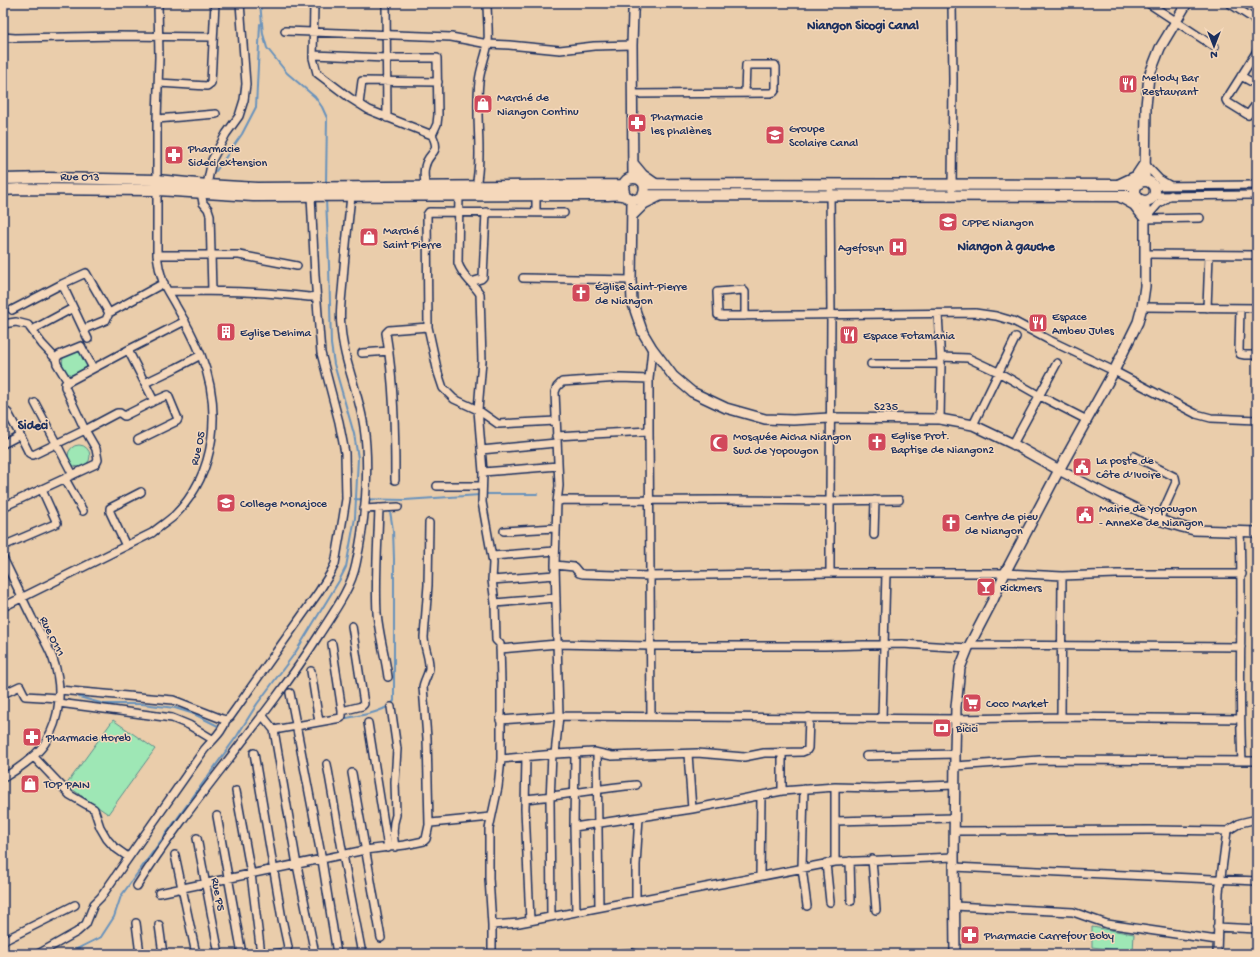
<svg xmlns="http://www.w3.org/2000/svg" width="1260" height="957" viewBox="0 0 1260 957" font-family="'Gochi Hand',sans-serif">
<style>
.green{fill:#9ee7b5;stroke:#5c8b8a}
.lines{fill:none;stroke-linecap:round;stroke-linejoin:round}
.stream{stroke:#6892bc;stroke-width:2}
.minor-casing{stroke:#1b2f5e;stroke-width:10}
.tertiary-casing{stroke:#1b2f5e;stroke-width:12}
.secondary-casing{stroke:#1b2f5e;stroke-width:13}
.minor{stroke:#f5d8bb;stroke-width:7}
.tertiary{stroke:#f5d8bb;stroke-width:9}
.secondary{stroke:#f5d8bb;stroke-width:10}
.labels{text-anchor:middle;stroke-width:3;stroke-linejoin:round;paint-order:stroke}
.poi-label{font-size:12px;fill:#1b2f5e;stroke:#f5d8bb;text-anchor:start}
.street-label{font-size:12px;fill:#1b2f5e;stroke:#f5d8bb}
.neighbourhood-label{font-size:13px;font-weight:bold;fill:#1b2f5e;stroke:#f5d8bb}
</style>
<rect width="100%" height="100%" fill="#eacdab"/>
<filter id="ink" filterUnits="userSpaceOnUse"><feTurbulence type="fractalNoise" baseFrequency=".025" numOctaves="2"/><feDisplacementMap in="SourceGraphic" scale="8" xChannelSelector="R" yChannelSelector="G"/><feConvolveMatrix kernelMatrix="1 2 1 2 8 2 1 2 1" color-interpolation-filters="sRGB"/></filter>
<g filter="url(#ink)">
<path class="green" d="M75 351 81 352 87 363 86 370 75 376C64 373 61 368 63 357Z
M68 456a11 11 0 1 1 22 0a11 11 0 1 1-22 0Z
M113 720 155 749 108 814 66 785Z
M1092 927 1134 934 1133 952 1092 947Z"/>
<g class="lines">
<path class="stream" d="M260 3 263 34 267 48 287 73 315 97 322 107 327 118 326 183
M216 171 242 134 256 107 260 24
M484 494H537
M355 499 405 500 480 495
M79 697 104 704H142L175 708 194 714 220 727
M342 719C359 715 383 714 394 701V559L393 530 390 511
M67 954 101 937 114 917 121 896 237 736 257 704 295 653 339 581 346 567 355 518 358 458 354 434 334 364 331 344 329 265 326 200"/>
<g class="minor-casing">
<path id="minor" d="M314 3 313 58 317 73 350 98 369 110 432 135C442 154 428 151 425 167 423 173 425 180 425 186
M386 3 387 118
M952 3 953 79 952 189
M1148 3 1215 47
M1229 3 1257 21
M285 31 451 37 488 44 509 45 560 50 594 46 632 45
M3 37 15 38 118 36 213 37
M1257 51 1226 100 1227 102 1248 115 1257 103
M313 55 386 58H437L438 115 437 124 432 135
M1241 76 1257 85
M159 83 207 86 211 83 215 3
M632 94 771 93 774 92 776 89V67L775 65H746L745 92
M359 104 362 81 438 82
M157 119 216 114
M1144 163 1159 179 1169 185
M207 185 212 160 226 134 239 116 244 100 246 84 240 3
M476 186C483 152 475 117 479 82 480 69 486 56 488 43 489 30 487 16 487 3
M1154 186 1257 185
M830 191 831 314 830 501 899 500
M201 192 203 203 208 209 210 215 212 291
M459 193 458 263C462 276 473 283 480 294L482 361 478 410 483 472 482 502 493 563 492 580 495 603 496 640 500 644 501 683V759L498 787 489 829V878L492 925V954
M536 195V212
M1154 196 1257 195
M1145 219 1200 218
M1145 219 1158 204 1171 195
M1146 254 1257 255
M157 255H239L297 266
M523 278 631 280
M471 282 481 279 483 277 486 212
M62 284 86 273 109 313
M168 291C215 291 262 291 309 297L317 296
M1142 307 1257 308
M1207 308 1209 255
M1240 308 1239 350 1240 354 1245 355H1257
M12 310 62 284 88 339
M938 314 941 364 940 419
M745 316V292L743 290 717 292 718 313V315L721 316 975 313 996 316 1013 321 1049 340 1114 371 1196 414 1211 418 1257 420
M3 324 16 322 28 325 42 344 56 359 57 364 68 382 128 350 185 321
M84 329 106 320 109 313 164 283
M32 330 73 308
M128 350 154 401 168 395 178 419 177 421 138 440
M362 353 389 351
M941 357 968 358 998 372 1040 396 1087 420
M56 359 59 355 81 346 93 368
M871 364H941
M68 382 65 384V387L85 430 117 413H120L124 416 154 401
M145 383 176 368 201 355
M35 403 73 475
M3 409 8 413 20 435
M556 421 498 424 478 410 454 399 443 388 438 373 428 327 427 215 429 212 564 213
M973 425 1016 337
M556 436 649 431
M3 444 20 435 29 453 33 455 85 430 96 449 98 460 96 464 3 507
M1013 444 1057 363
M481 450 556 443
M1134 456 1175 477 1176 482 1159 520
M483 472 558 466
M65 479 83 511
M395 480C395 431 394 381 386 333L389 330 428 327
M437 486H482
M557 502 559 486 555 392 557 387 562 382 620 378 649 379
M379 508C378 543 375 578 377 613 379 635 385 655 388 677
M364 509 398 507
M504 531 555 528
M1240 532C1243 608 1238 685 1242 761
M874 535 875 500
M3 546 57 523 42 490
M126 546 110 512V508L141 492
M492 556 555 551
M3 558C13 578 22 598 32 618 39 631 48 645 53 659 63 687 61 718 45 743 35 758 18 769 3 778
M555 565 574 567 579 573 583 574 649 576 830 573H1005L1062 576 1117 574H1242
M492 580 555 575
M495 603 556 598
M3 607 152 533C159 527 167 522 174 516 217 473 222 409 201 355 194 338 185 321 176 306 172 298 166 290 163 282 160 273 158 264 157 255V119L159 57 158 3
M970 645 1241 647
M500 649 557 644 649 646H825L902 644 968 648
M311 671 319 722
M59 690 173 700 222 719 226 720 230 717 318 593 330 574 335 564 343 518 346 499 345 453 339 422 321 353 315 276 311 196
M290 693 322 860 337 954
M3 694 20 686 25 696 59 698
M59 703 172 718 189 725 212 739
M391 707 397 749 395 782 396 815C392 826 393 835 395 847
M342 711 362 706 364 704 352 626
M262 715 274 730 341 718 342 716V711L332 644
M651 716 649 431V379L652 348
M1061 717 1062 576
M882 718 886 573
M500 720 559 716 956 719 1061 717 1240 719
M368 723 388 848
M274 730 297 865 315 954
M254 753 282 919 288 947 286 951 281 953 273 954
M575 753 574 827 576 912
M597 753 599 907
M555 754 559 716 555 565 557 502 563 500C652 501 741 499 830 501V573
M688 754 692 809
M33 756 70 795 94 809 100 827 107 839 114 847 128 857
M526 756 525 809 530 921
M866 756 955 754
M501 759 555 754 594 752 612 756 697 753 744 757 764 753 802 752 807 750 808 748 809 717
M327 764 343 855 362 954
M955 766 1040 760 1257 761
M352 773 381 938
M804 789 802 868 807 906
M236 791 251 874 261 954
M782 791V752
M525 799C562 796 599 788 636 785
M217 816 242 954
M835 821V787
M429 825 427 738 423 687C424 680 430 672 429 666 429 656 424 647 424 637L428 585 429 523
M574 827 692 809 782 791 835 787 875 788 955 785
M954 831 1150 830 1227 831 1240 823 1257 819
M197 838 219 954
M175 855 196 954
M872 859 876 910
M850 861 851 901
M835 862V821L954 818
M826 863 830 902
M954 867 1257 881
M760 875 761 796
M137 886C192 798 264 722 319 635 333 613 351 589 356 564 365 523 370 468 364 427 359 392 343 361 341 326 339 311 342 296 343 280 345 252 348 224 351 196
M159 893 365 850 405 845 424 841 426 839 429 825 431 823 491 817
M636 900V865L639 817
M954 906 1073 912 1107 924 1217 940
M551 917 550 801 552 754
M136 923 140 954
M159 925 163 954
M492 925 519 923 835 862 954 857
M1217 927 1257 929
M3 941 75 905
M38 954 77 932 86 924 94 904 101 897 204 750C212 740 223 732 226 720
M620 954 632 953 635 954
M1217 954 1219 892 1227 831"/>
</g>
<g class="tertiary-casing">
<path id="tertiary" d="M633 163 643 175 656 184
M633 178 632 45 633 12 634 3
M1145 180 1146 106 1149 76 1160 48 1187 3
M1119 184 1136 176 1144 164
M1118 196 1134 205 1145 219
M632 200 631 280 632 301 636 313 643 333 652 348 673 376 692 392 726 408 765 419 793 420 830 418 940 419 973 425 1013 444 1059 470 1107 495 1159 520 1182 527 1194 530 1257 532
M633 215 644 204 660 196
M955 954 954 857 955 754 956 707 960 668 968 648 993 600 1005 573 1059 470 1114 371 1138 322 1142 307 1145 286V201"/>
</g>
<g class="secondary-casing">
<path id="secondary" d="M3 179 48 178 157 180 207 185 257 188 623 185
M1135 191a10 10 0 1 1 20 0a10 10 0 1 1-20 0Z
M644 184 1136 185
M3 190 20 189 158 190 253 196 606 195C611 195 617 194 622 195 631 197 633 205 643 195 653 173 615 172 625 195
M643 195 1136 196"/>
</g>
<use href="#minor" class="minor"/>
<use href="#tertiary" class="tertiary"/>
<use href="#secondary" class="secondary"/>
</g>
</g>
<defs>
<g id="restaurant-square" transform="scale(1)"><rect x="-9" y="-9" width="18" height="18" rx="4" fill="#d1495b" stroke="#f5d8bb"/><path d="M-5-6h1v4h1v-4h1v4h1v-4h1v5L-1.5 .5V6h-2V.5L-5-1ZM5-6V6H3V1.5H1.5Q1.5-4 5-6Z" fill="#fff"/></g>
<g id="shop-square" transform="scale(1)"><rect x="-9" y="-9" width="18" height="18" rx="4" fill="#d1495b" stroke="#f5d8bb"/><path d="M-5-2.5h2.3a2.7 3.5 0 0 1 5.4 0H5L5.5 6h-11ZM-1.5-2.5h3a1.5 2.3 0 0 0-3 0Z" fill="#fff"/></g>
<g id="pharmacy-square" transform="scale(1)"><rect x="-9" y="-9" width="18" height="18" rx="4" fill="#d1495b" stroke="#f5d8bb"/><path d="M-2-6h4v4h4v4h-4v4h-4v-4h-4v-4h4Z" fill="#fff"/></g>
<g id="school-square" transform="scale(1)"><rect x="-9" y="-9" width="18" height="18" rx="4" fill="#d1495b" stroke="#f5d8bb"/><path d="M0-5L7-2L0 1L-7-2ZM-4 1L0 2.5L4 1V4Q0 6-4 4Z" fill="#fff"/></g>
<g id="hospital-square" transform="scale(1)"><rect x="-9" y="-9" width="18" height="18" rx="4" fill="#d1495b" stroke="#f5d8bb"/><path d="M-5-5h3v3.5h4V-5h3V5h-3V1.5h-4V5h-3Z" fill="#fff"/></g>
<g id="church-square" transform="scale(1)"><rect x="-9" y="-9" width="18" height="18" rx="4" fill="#d1495b" stroke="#f5d8bb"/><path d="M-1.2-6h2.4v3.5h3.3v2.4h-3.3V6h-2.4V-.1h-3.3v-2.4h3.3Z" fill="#fff"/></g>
<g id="building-square" transform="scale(1)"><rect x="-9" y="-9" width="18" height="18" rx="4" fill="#d1495b" stroke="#f5d8bb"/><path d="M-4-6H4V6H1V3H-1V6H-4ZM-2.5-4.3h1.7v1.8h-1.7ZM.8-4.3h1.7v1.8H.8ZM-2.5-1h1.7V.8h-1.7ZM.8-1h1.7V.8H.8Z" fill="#fff"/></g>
<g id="mosque-square" transform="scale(1)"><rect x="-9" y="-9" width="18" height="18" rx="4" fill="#d1495b" stroke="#f5d8bb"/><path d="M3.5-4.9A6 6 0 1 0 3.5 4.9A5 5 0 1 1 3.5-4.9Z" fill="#fff"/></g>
<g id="civic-square" transform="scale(1)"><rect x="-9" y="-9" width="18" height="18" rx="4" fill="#d1495b" stroke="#f5d8bb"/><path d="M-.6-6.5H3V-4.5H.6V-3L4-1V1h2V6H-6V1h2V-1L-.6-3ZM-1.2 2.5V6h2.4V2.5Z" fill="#fff"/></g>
<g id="university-square" transform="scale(1)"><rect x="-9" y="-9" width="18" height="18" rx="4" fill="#d1495b" stroke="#f5d8bb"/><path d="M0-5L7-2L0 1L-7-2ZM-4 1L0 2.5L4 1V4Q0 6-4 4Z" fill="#fff"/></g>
<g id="bar-square" transform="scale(1)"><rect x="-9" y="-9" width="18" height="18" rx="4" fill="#d1495b" stroke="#f5d8bb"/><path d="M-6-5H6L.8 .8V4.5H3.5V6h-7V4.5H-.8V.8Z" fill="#fff"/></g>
<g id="supermarket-square" transform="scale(1)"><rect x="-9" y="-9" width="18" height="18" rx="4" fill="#d1495b" stroke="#f5d8bb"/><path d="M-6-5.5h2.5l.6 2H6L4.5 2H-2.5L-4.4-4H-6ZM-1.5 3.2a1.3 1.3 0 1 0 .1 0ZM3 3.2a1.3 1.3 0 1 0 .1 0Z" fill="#fff"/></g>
<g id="bank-square" transform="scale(1)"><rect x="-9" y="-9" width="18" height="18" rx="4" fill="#d1495b" stroke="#f5d8bb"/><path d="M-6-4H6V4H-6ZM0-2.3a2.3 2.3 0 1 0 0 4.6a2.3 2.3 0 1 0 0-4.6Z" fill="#fff"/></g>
</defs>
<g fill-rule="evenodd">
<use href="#restaurant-square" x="1128" y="84"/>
<use href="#shop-square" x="483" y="104"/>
<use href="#pharmacy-square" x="637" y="123"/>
<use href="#school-square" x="775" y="135"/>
<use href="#pharmacy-square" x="174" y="155"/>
<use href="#school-square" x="948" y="222"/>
<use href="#shop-square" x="369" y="237"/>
<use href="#hospital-square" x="898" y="247"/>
<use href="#church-square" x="581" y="293"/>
<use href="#restaurant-square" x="1038" y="323"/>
<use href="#building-square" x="226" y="332"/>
<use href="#restaurant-square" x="849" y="335"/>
<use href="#church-square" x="877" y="442"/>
<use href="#mosque-square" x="719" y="443"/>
<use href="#civic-square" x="1082" y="467"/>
<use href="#university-square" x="226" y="503"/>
<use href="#civic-square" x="1085" y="515"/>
<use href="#church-square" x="951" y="523"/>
<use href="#bar-square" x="986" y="587"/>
<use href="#supermarket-square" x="972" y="703"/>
<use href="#bank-square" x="942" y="728"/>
<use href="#pharmacy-square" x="32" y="737"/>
<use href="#shop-square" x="30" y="784"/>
<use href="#pharmacy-square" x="970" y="935"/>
</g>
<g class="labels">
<g class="poi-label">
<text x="1142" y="81">Melody Bar<tspan x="1142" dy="14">Restaurant</tspan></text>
<text x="497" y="101">Marché de<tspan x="497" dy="14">Niangon Continu</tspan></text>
<text x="651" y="120">Pharmacie<tspan x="651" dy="14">les phalènes</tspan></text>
<text x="789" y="132">Groupe<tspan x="789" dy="14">Scolaire Canal</tspan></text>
<text x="188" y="152">Pharmacie<tspan x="188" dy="14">Sideci extension</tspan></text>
<text x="962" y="226">CPPE Niangon</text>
<text x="383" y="234">Marché<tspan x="383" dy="14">Saint Pierre</tspan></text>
<text x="884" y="251" text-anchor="end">Agefosyn</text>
<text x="595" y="290">Église Saint-Pierre<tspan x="595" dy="14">de Niangon</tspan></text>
<text x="1052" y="320">Espace<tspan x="1052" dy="14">Ambeu Jules</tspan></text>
<text x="240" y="336">Eglise Dehima</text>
<text x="863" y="339">Espace Fotamania</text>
<text x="891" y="439">Eglise Prot.<tspan x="891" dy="14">Baptise de Niangon2</tspan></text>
<text x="733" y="440">Mosquée Aicha Niangon<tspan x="733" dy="14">Sud de Yopougon</tspan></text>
<text x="1096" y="464">La poste de<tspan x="1096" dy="14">Côte d’Ivoire</tspan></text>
<text x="240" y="507">College Monajoce</text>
<text x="1099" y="512">Mairie de Yopougon<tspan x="1099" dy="14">- Annexe de Niangon</tspan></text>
<text x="965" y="520">Centre de pieu<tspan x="965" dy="14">de Niangon</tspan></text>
<text x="1000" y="591">Rickmers</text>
<text x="986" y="707">Coco Market</text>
<text x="956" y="732">Bicici</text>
<text x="46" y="741">Pharmacie Horeb</text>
<text x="44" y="788">TOP PAIN</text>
<text x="984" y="939">Pharmacie Carrefour Boby</text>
</g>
<g class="street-label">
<text transform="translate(80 176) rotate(1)" y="4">Rue O13</text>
<text x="886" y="410">S235</text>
<text transform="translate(197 448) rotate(-78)" y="4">Rue O5</text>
<text transform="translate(53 636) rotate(64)" y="4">Rue O111</text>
<text transform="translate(219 894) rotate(79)" y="4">Rue P5</text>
</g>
<g class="neighbourhood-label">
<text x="863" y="29">Niangon Sicogi Canal</text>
<text x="1006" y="250">Niangon à gauche</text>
<text x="33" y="429">Sideci</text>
</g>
</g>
<rect width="1260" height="957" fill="none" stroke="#f5d8bb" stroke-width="16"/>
<rect x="8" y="8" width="1244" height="941" fill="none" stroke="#1b2f5e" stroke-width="1.5" filter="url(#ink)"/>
<g transform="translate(1214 46) rotate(180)" stroke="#f5d8bb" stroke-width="3" paint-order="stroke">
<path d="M0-3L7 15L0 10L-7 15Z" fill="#1b2f5e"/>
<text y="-6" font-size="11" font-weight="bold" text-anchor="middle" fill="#1b2f5e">N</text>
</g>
</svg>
